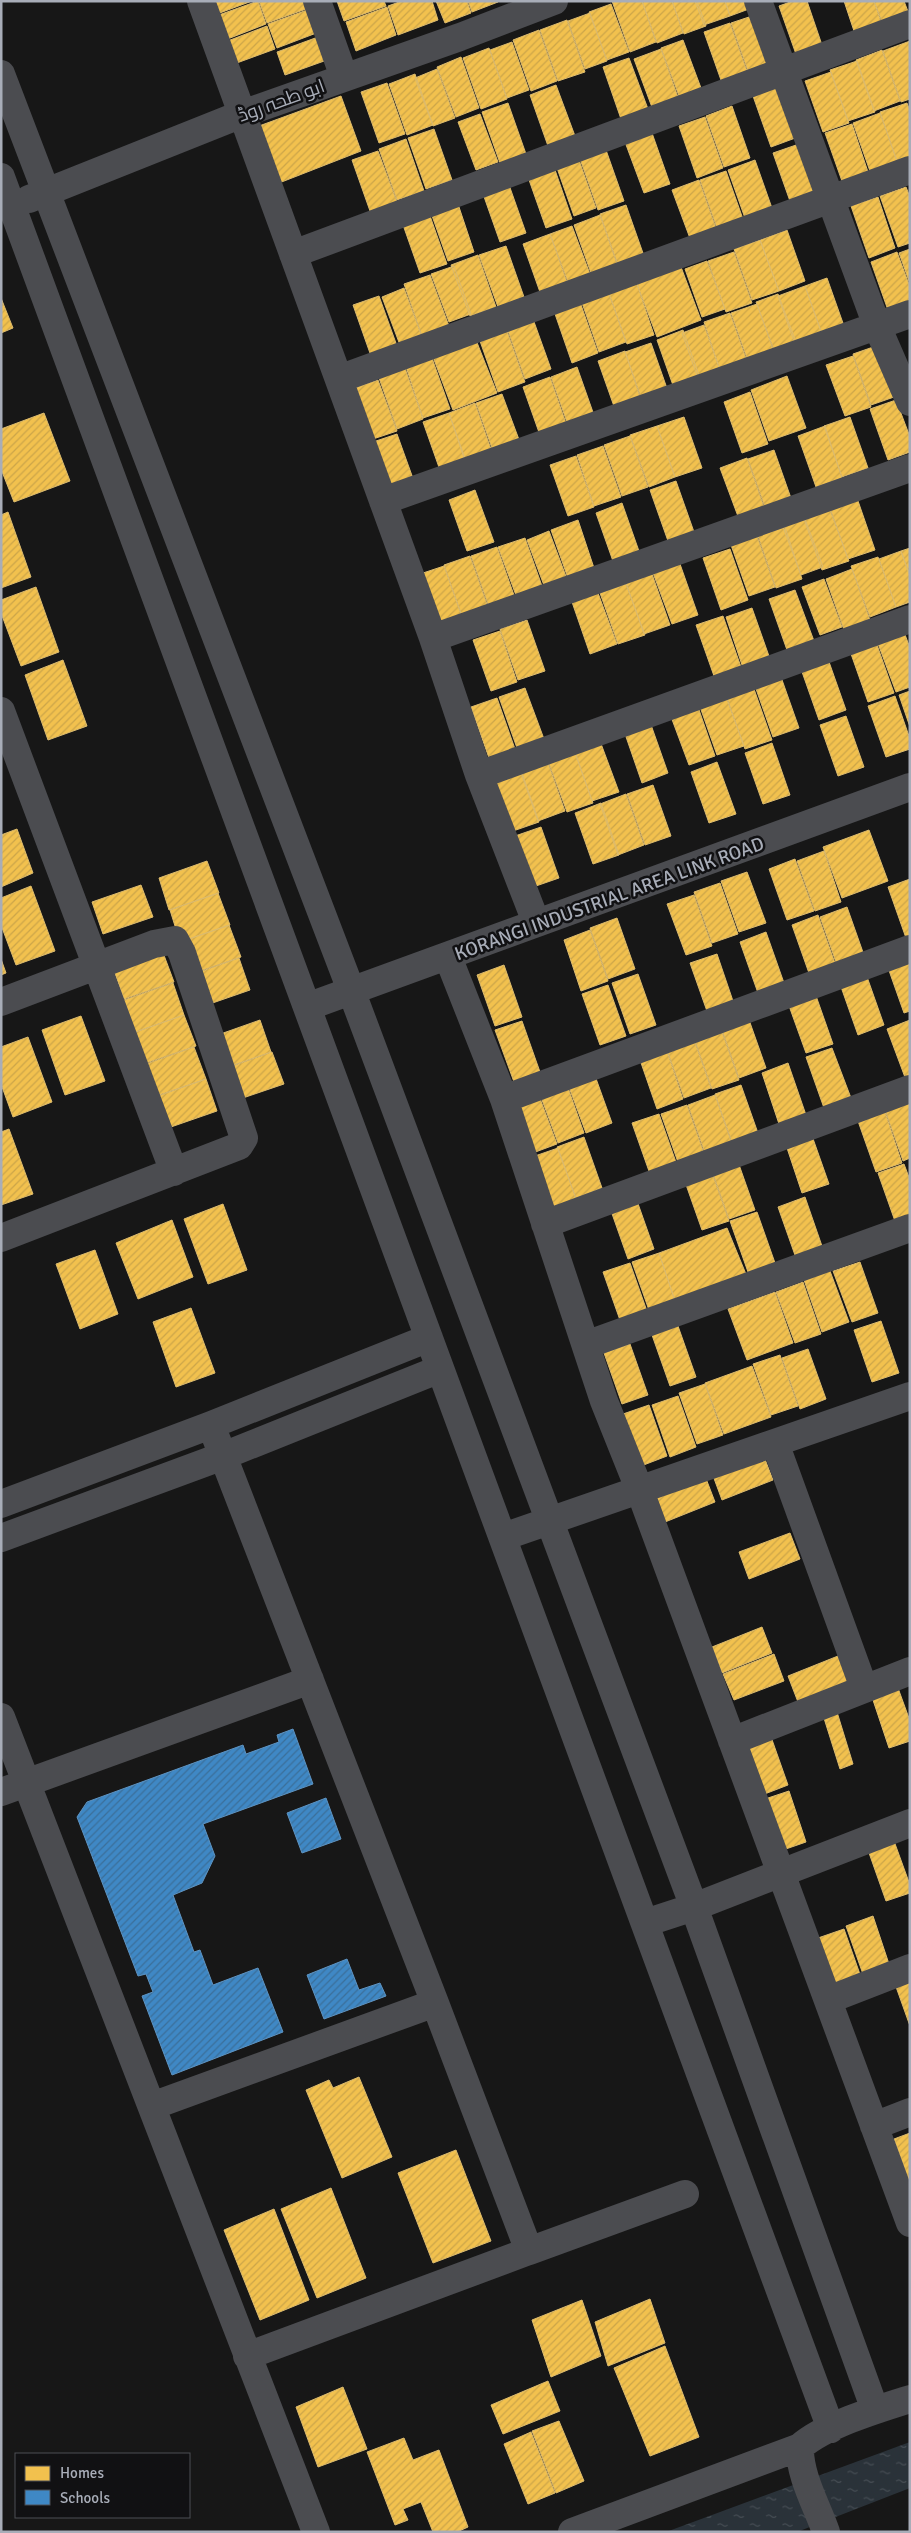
<svg xmlns="http://www.w3.org/2000/svg" width="911" height="2533" viewBox="0 0 911 2533" font-family="Signika,Cairo,sans-serif">
<style>
.water{fill:url(#water-ripples)}
.homes{fill:url(#homes-hatch);stroke:#dcbb6e}
.schools{fill:url(#schools-hatch);stroke:#5e93c1}
.lines{fill:none;stroke-linecap:round;stroke-linejoin:round}
.minor{stroke:#4b4c50;stroke-width:28}
.labels{text-anchor:middle;stroke-width:5;stroke-linejoin:round;paint-order:stroke}
.street-label{font-size:19px;fill:#a8adb8;stroke:#111113}
</style>
<defs>
<pattern id="water-ripples" width="26" height="14" patternUnits="userSpaceOnUse" patternTransform="scale(1.25)"><rect width="26" height="14" fill="#2a3239"/><path d="M2 4q2-2 4 0t4 0M15 11q2-2 4 0t4 0" fill="none" stroke="#464d54"/></pattern>
<pattern id="homes-hatch" width="6" height="6" patternUnits="userSpaceOnUse" patternTransform="scale(1.25)"><rect width="6" height="6" fill="#f2c14e"/><path d="M-1 1l2-2M0 6l6-6M5 7l2-2" fill="none" stroke="#cca549"/></pattern>
<pattern id="schools-hatch" width="6" height="6" patternUnits="userSpaceOnUse" patternTransform="scale(1.25)"><rect width="6" height="6" fill="#3f88c5"/><path d="M-1 1l2-2M0 6l6-6M5 7l2-2" fill="none" stroke="#3b6f9a"/></pattern>
</defs>
<rect width="100%" height="100%" fill="#171717"/>
<path class="water" d="M910 2442V2488L797 2532H666Z"/>
<path class="homes" d="M213 1H252L217 14Z
M258 1 266 24 225 40 216 16Z
M259 1H306L309 8 267 23Z
M337 1H384L386 6 344 21Z
M402 1H432L438 20 398 35 388 6Z
M436 1H467L471 13 445 23Z
M468 1H498V2L472 12Z
M612 1H642L656 42 630 52Z
M642 1H672L683 33 657 43Z
M672 1H697L706 26 684 34Z
M695 1H725L730 16 704 25Z
M725 1H755L757 6 730 16Z
M793 1H807L823 48 797 57 779 6Z
M844 1H874L883 28 856 37Z
M874 1H904L910 17 884 27Z
M611 4 629 52 607 60 589 12Z
M387 7 396 35 356 51 346 22Z
M310 9 319 32 277 48 268 24Z
M590 13 607 61 585 69 568 21Z
M758 14 776 64 749 74 731 23Z
M567 20 585 72 558 81 540 30Z
M730 23 748 74 722 83 704 32Z
M267 26 275 49 234 64 225 42Z
M539 30 557 81 531 91 513 40Z
M318 37 327 60 285 75 277 52Z
M683 40 701 88 679 96 661 48Z
M910 41V99L901 102 883 51Z
M512 42 529 90 507 98 490 50Z
M489 48 507 99 481 109 463 58Z
M661 49 679 100 653 110 634 59Z
M882 50 900 101 874 111 856 60Z
M461 57 479 108 456 117 437 67Z
M629 58 648 109 621 119 603 67Z
M857 61 875 112 848 121 830 70Z
M437 69 455 118 433 126 415 78Z
M831 72 849 123 823 132 805 81Z
M415 74 433 125 407 135 389 84Z
M387 83 405 134 379 143 361 92Z
M556 85 575 136 548 146 530 95Z
M780 86 798 137 771 147 753 96Z
M341 96 361 151 279 183 259 126Z
M508 103 526 154 500 163 482 112Z
M907 103 910 111V159L898 164 880 112Z
M732 106 750 158 724 167 706 116Z
M880 113 898 164 871 174 853 123Z
M480 114 498 162 476 170 458 122Z
M705 117 723 168 697 178 679 126Z
M852 124 869 175 843 184 825 133Z
M434 129 452 180 426 189 408 138Z
M652 133 670 184 644 193 625 142Z
M406 139 424 191 397 200 379 149Z
M799 144 817 195 791 204 773 153Z
M606 150 624 201 598 210 580 159Z
M378 151 397 202 370 211 352 160Z
M579 160 596 208 574 216 557 168Z
M755 160 773 211 746 221 728 170Z
M554 167 572 219 546 228 528 177Z
M726 171 744 222 718 231 700 180Z
M699 180 717 231 691 241 672 190Z
M508 182 526 233 500 242 482 191Z
M906 187 910 197V243L898 247 880 196Z
M878 197 895 248 869 258 851 206Z
M457 201 474 252 448 261 430 210Z
M626 205 644 256 618 265 600 214Z
M429 213 447 264 420 273 402 222Z
M600 215 618 267 592 276 574 225Z
M572 226 590 274 568 282 550 234Z
M787 230 805 281 779 291 760 240Z
M550 234 568 285 541 295 523 244Z
M760 240 779 291 752 300 734 249Z
M506 246 524 297 498 307 479 255Z
M910 249V284L899 253Z
M734 252 752 303 726 312 708 261Z
M897 252 910 287V306L889 313 871 262Z
M478 255 496 307 470 316 451 265Z
M707 261 725 309 702 317 685 269Z
M454 266 471 314 449 322 431 274Z
M681 267 701 320 657 337 637 284Z
M430 275 449 326 422 336 404 284Z
M827 278 844 326 822 334 805 286Z
M637 284 654 335 627 344 609 293Z
M805 286 823 337 796 347 778 296Z
M404 288 422 337 400 345 382 297Z
M608 291 626 342 599 352 581 300Z
M778 294 796 342 774 350 756 302Z
M379 296 397 346 371 356 353 305Z
M1 298 13 328 1 333Z
M580 302 598 353 572 363 554 311Z
M757 304 775 355 749 364 731 313Z
M730 313 748 364 721 373 704 322Z
M533 319 551 369 525 379 507 328Z
M704 325 721 373 699 381 682 333Z
M683 330 701 381 675 391 657 340Z
M507 331 525 382 498 392 480 341Z
M476 340 497 393 453 410 433 357Z
M651 343 669 394 643 403 625 352Z
M879 345 897 396 871 405 853 354Z
M625 351 642 403 616 412 598 361Z
M853 356 871 407 845 416 826 365Z
M432 358 450 409 423 418 406 367Z
M577 367 595 418 569 428 551 377Z
M405 368 423 419 397 429 379 378Z
M787 376 806 428 769 441 751 390Z
M550 377 568 429 541 438 523 387Z
M378 380 397 431 370 440 352 389Z
M750 392 768 444 742 453 724 402Z
M502 394 521 445 494 454 476 403Z
M896 400 910 437V452L888 460 870 409Z
M475 403 493 455 466 464 449 413Z
M44 413 70 481 14 502 1 469V429Z
M449 413 467 464 441 473 423 422Z
M684 417 702 468 675 477 657 426Z
M850 417 868 468 842 477 824 426Z
M657 426 675 477 649 487 630 435Z
M825 426 842 478 816 487 798 436Z
M397 434 415 484 388 494 370 443Z
M630 436 648 487 622 496 604 445Z
M603 446 621 497 594 506 577 455Z
M774 450 792 501 766 510 748 459Z
M576 456 594 507 568 516 550 465Z
M747 458 765 510 739 519 720 468Z
M676 481 694 532 668 541 650 490Z
M475 490 494 542 467 551 449 500Z
M857 498 875 550 848 559 830 508Z
M622 503 640 554 614 564 596 513Z
M830 510 849 561 822 570 804 519Z
M8 512 31 577 1 588V515Z
M805 519 823 567 801 575 783 527Z
M578 520 595 571 569 581 551 530Z
M785 527 802 579 776 588 758 536Z
M549 531 567 579 545 588 527 540Z
M757 536 775 587 749 596 731 545Z
M525 538 543 589 517 598 498 547Z
M497 547 515 598 489 607 471 556Z
M910 548V576L901 551Z
M730 549 748 600 721 610 703 558Z
M901 551 910 576V602L896 607 879 559Z
M470 556 488 607 462 616 444 565Z
M878 557 896 607 870 617 851 566Z
M680 564 698 615 672 624 653 573Z
M444 566 462 617 435 626 417 575Z
M852 569 870 620 844 630 826 579Z
M652 574 670 625 644 634 626 583Z
M824 579 842 627 820 635 802 587Z
M626 584 645 635 618 644 600 593Z
M36 587 59 652 21 666 1 613V600Z
M795 590 814 641 787 650 769 599Z
M598 593 617 644 590 654 572 602Z
M752 608 770 659 743 668 726 617Z
M723 616 741 667 714 676 696 625Z
M527 620 545 671 518 680 500 629Z
M500 631 517 682 491 691 473 640Z
M904 632 910 648V687L896 692 877 641Z
M876 642 894 693 868 702 850 651Z
M828 659 846 710 819 720 801 669Z
M63 660 87 726 48 740 25 675Z
M781 677 799 728 773 737 755 686Z
M525 688 544 739 517 748 499 697Z
M754 689 772 740 745 749 727 698Z
M910 691V727L899 695Z
M725 694 744 746 717 755 699 704Z
M895 696 910 739V749L886 757 868 706Z
M497 698 515 749 489 758 471 707Z
M697 704 715 756 689 765 670 714Z
M846 716 864 767 838 776 820 725Z
M650 722 668 773 642 783 624 731Z
M600 741 619 792 592 801 574 750Z
M772 743 790 795 763 804 745 753Z
M575 752 593 803 567 812 548 761Z
M547 760 565 811 538 821 520 770Z
M717 762 736 814 709 823 691 772Z
M521 770 539 822 513 831 494 780Z
M653 785 671 836 645 845 627 794Z
M626 794 644 845 618 855 600 804Z
M601 803 619 855 593 864 575 813Z
M541 827 559 878 533 887 515 836Z
M17 829 33 873 1 887V835Z
M869 830 888 881 842 898 823 847Z
M824 851 841 902 815 911 797 861Z
M795 859 814 911 787 920 769 869Z
M207 861 219 893 169 910 159 878Z
M747 872 766 923 739 932 721 881Z
M910 879V937L906 938 888 887Z
M720 883 738 934 712 943 694 892Z
M141 885 153 917 103 934 92 902Z
M31 886 55 951 16 965 1 925V898Z
M218 893 230 925 180 942 170 910Z
M694 895 712 946 686 955 667 904Z
M847 907 865 958 838 968 820 917Z
M818 915 836 966 810 976 792 925Z
M617 918 635 969 608 979 590 928Z
M229 925 241 957 191 974 180 942Z
M590 930 608 981 581 991 564 940Z
M766 932 784 983 758 993 740 942Z
M162 950 174 982 124 999 113 968Z
M717 954 734 1004 708 1014 690 963Z
M910 954V1011L904 1013 886 962Z
M239 958 250 990 201 1007 191 975Z
M1 959 6 973 1 975Z
M504 965 522 1017 495 1026 477 975Z
M638 974 656 1025 630 1034 612 983Z
M866 974 884 1025 858 1035 840 984Z
M173 983 184 1015 135 1032 124 1000Z
M608 985 626 1036 600 1045 582 994Z
M815 993 833 1044 806 1053 788 1003Z
M184 1015 196 1046 146 1063 136 1032Z
M81 1016 105 1081 65 1095 42 1030Z
M748 1017 766 1068 739 1078 721 1027Z
M260 1020 271 1052 222 1069 212 1037Z
M910 1020V1079L906 1080 887 1029Z
M522 1021 540 1072 514 1082 495 1030Z
M721 1029 739 1080 712 1089 694 1038Z
M28 1037 52 1102 13 1117 1 1084V1047Z
M693 1037 711 1088 684 1098 666 1047Z
M194 1047 206 1079 156 1096 146 1064Z
M666 1048 683 1099 657 1109 639 1057Z
M832 1048 851 1098 824 1108 806 1057Z
M272 1052 284 1084 234 1101 224 1069Z
M788 1063 806 1115 779 1124 762 1073Z
M594 1073 612 1123 586 1133 567 1082Z
M206 1079 217 1111 168 1128 158 1096Z
M566 1082 584 1133 558 1143 539 1092Z
M741 1085 759 1136 733 1145 715 1094Z
M538 1093 557 1144 530 1154 512 1102Z
M715 1095 733 1147 706 1156 688 1105Z
M910 1101V1158L903 1161 885 1110Z
M687 1105 705 1156 679 1165 661 1114Z
M885 1112 902 1163 876 1172 858 1121Z
M659 1114 677 1165 650 1174 632 1123Z
M9 1129 33 1194 1 1205V1132Z
M811 1133 829 1184 802 1193 785 1142Z
M584 1137 602 1188 576 1198 557 1147Z
M558 1148 576 1199 549 1208 532 1157Z
M737 1159 755 1210 729 1219 711 1168Z
M904 1164 910 1180V1219L896 1224 878 1173Z
M711 1170 729 1221 702 1230 684 1179Z
M805 1197 823 1249 796 1258 778 1207Z
M636 1198 654 1249 628 1259 610 1208Z
M223 1204 247 1270 208 1284 184 1219Z
M757 1212 775 1263 748 1272 730 1221Z
M172 1220 193 1277 138 1299 116 1243Z
M727 1228 748 1279 676 1304 659 1253Z
M95 1250 118 1314 80 1329 56 1264Z
M659 1253 676 1304 650 1313 632 1262Z
M860 1262 878 1313 852 1322 833 1271Z
M630 1263 648 1314 621 1323 603 1272Z
M830 1271 849 1322 822 1332 804 1280Z
M803 1282 821 1334 795 1343 776 1292Z
M775 1292 793 1343 747 1360 728 1309Z
M191 1308 215 1373 176 1387 153 1322Z
M881 1321 899 1373 872 1382 854 1330Z
M678 1326 696 1377 670 1386 652 1335Z
M630 1344 648 1395 622 1404 604 1353Z
M808 1349 826 1399 800 1409 782 1358Z
M780 1355 798 1406 771 1415 753 1364Z
M752 1366 771 1417 724 1434 705 1383Z
M705 1384 723 1435 697 1444 679 1393Z
M678 1396 696 1447 670 1457 652 1405Z
M649 1405 667 1456 641 1466 623 1414Z
M763 1454 773 1480 722 1500 712 1473Z
M705 1476 715 1502 665 1522 654 1496Z
M790 1533 800 1559 749 1579 739 1552Z
M762 1627 772 1653 722 1673 712 1647Z
M774 1654 784 1681 734 1700 723 1674Z
M838 1656 848 1682 798 1702 788 1676Z
M898 1688 910 1721V1741L889 1748 872 1697Z
M837 1712 853 1764 840 1769 823 1715Z
M770 1734 788 1785 762 1795 744 1744Z
M789 1791 806 1842 780 1851 762 1800Z
M894 1841 910 1885V1893L886 1901 868 1850Z
M873 1916 890 1967 864 1977 846 1926Z
M844 1929 862 1980 836 1989 818 1938Z
M910 1979V2026L895 1984Z
M359 2077 392 2157 342 2178 306 2090 329 2080 333 2088Z
M910 2133V2184L894 2139Z
M456 2150 491 2241 433 2263 398 2173Z
M331 2188 366 2278 317 2298 281 2209Z
M274 2209 309 2300 260 2320 224 2230Z
M650 2299 665 2343 608 2366 595 2322Z
M582 2300 601 2356 551 2377 532 2320Z
M665 2346 699 2437 650 2456 614 2368Z
M548 2381 560 2411 503 2434 491 2405Z
M343 2387 367 2449 318 2467 296 2407Z
M559 2421 584 2481 556 2493 532 2431Z
M531 2432 555 2493 528 2504 504 2444Z
M404 2438 413 2460 439 2450 468 2527 457 2532H433L421 2502 403 2509 408 2520 395 2525 367 2452Z"/>
<path class="schools" d="M293 1729 313 1784 203 1824 215 1856 202 1883 173 1895 194 1952 200 1950 213 1985 258 1968 283 2032 172 2075 142 1996 153 1992 146 1974 138 1976 77 1817 87 1802 243 1745 246 1754 279 1742 277 1735Z
M326 1798 341 1839 302 1853 287 1813Z
M347 1959 359 1990 380 1983 386 1996 324 2019 307 1975Z"/>
<g class="lines">
<path class="minor" d="M201 1 433 638 479 775 536 922
M317 1 344 77
M758 1 877 326 910 402
M1 74 351 990 694 1907 875 2410
M1 177 831 2429
M29 199 242 114 460 37 554 1
M293 254 910 24
M339 379 910 170
M383 501 910 314
M433 638 910 468
M1 711 174 1172
M479 775 910 619
M448 957 504 1099 604 1401 640 1491 910 2223
M1 1002 154 944 175 940 182 953 244 1138 239 1146 1 1238
M307 1007 910 787
M504 1099 910 949
M545 1224 910 1089
M586 1345 910 1228
M211 1425 435 2003 529 2251 247 2356
M775 1443 864 1688
M1 1504 211 1425 429 1338
M503 1537 910 1396
M1 1538 223 1456 440 1369
M1 1717 316 2532
M732 1741 910 1671
M1 1792 310 1680
M645 1923 694 1907 910 1823
M828 2000 910 1968
M152 2106 435 2003
M874 2126 910 2112
M529 2251 685 2194
M572 2532 800 2447
M826 2532C817 2506 799 2475 800 2447 825 2425 878 2409 910 2399"/>
</g>
<g class="labels">
<g class="street-label">
<text transform="translate(281 100) rotate(-20)" y="7">ابو طحہ روڈ</text>
<text transform="translate(609 898) rotate(-20)" y="7">KORANGI INDUSTRIAL AREA LINK ROAD</text>
</g>
</g>
<rect width="911" height="2533" fill="none" stroke="#a8adb8" stroke-width="5"/>
<rect x="15" y="2453" width="175" height="65" fill="#111113" stroke="#4d4f55"/>
<rect x="25" y="2466" width="25" height="15" fill="#f2c14e" stroke="#4d4f55"/>
<text x="60" y="2478" font-size="15" fill="#a8adb8">Homes</text>
<rect x="25" y="2490" width="25" height="15" fill="#3f88c5" stroke="#4d4f55"/>
<text x="60" y="2503" font-size="15" fill="#a8adb8">Schools</text>
</svg>
